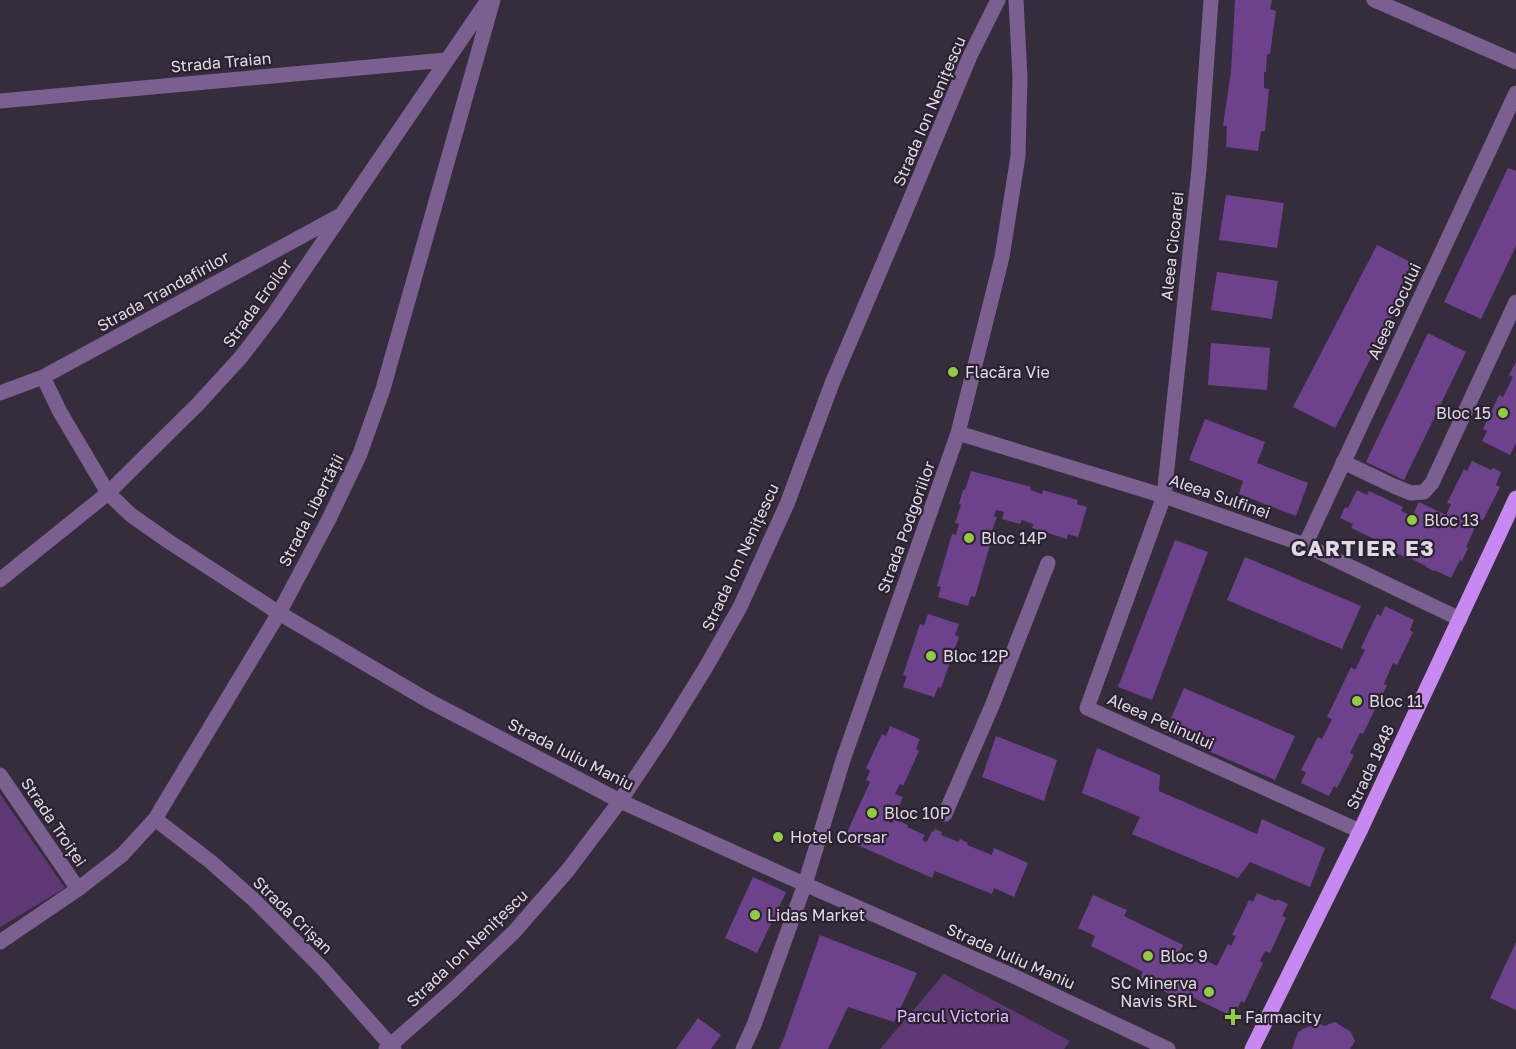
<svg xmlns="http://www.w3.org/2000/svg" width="1516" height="1049" viewBox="0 0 1516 1049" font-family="'Golos Text',sans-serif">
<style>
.green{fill:#5d3875}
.building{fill:#6e418c}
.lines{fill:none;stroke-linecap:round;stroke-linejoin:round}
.minor{stroke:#7c5f91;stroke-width:15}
.major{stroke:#c789f1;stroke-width:15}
.poi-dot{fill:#90cd41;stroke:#2b2231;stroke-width:2}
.labels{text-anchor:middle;stroke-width:4.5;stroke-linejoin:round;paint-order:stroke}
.street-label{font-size:16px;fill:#e0dae4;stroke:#2b2231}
.poi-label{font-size:16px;fill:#e0dae4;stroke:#2b2231;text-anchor:start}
.park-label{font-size:16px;fill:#debaf9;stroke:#2b2231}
.district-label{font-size:22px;font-weight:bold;letter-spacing:1.5px;fill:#e0dae4;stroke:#2b2231}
</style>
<rect width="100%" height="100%" fill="#352c3c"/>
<path class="green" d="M0 794 65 888 0 927Z
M944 974 1070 1041 1064 1049H880Z"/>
<path class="building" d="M1235 0H1272L1270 9 1276 11 1270 54H1267L1266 72H1264V88L1269 89 1265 131H1261L1258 151 1226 147 1227 126H1223L1231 71Z
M1508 168 1516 171V246L1481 319 1444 302Z
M1226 195 1284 203 1277 248 1219 240Z
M1377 245 1418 266 1335 428 1293 407Z
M1217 272 1278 281 1272 319 1211 310Z
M1428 333 1466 352 1404 480 1366 462Z
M1211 343 1270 348 1267 390 1208 385Z
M1516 362V445H1515L1510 455 1482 441 1487 431 1483 429 1499 395 1503 397 1513 377 1509 375Z
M1205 419 1265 442 1257 463 1308 483 1296 516 1239 494 1243 481 1189 460Z
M1472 461 1491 470 1493 468 1501 472 1496 485 1500 487 1483 520 1479 519 1466 547 1468 548 1462 561 1460 560 1451 578 1434 570 1433 571 1426 567V566L1410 558 1409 559 1396 553 1398 545 1387 540 1385 544 1351 528 1353 524 1340 518 1345 507 1348 508 1357 490 1367 495 1369 491 1403 507 1401 511 1412 516 1419 502 1446 515 1451 504 1447 503 1464 469 1467 471Z
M971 471 1031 487 1030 490 1042 494 1043 490 1078 500 1077 504 1087 507 1078 537 1068 534 1067 539 1032 528 1033 524 1022 520 1020 524 1002 519 1004 512 996 510 994 516 997 517 992 531 990 530 986 544 990 545 975 597 971 596 968 606 938 597 941 587 937 586 952 534 956 535 959 524 955 523 961 505 959 504 963 490H965Z
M1175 540 1208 552 1152 700 1118 687Z
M1245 557 1361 606 1342 649 1227 600Z
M1385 606 1414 620 1410 630 1413 632 1397 665 1393 663 1384 684 1387 685 1363 734 1360 733 1350 753 1354 755 1337 788 1334 786 1329 796 1301 783 1306 772 1301 770 1318 737 1322 739 1332 719 1327 717 1351 667 1355 670 1365 650 1361 648 1377 614 1381 616Z
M928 614 959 624 955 635 959 637 941 688 938 687 934 697 903 687 907 676 903 675 920 624 924 625Z
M1184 688 1295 736 1275 780 1165 732Z
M890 726 920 739 916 749 919 751 903 786 900 784 895 794 903 797 896 814 889 811 885 820 892 823 894 819 908 825 907 827 925 835 922 840 927 842 932 831 933 832 935 829 942 832 941 835 959 842 960 839 968 843 967 845 992 855 994 848 1028 863 1014 897 994 888 992 894 935 871 932 878 844 839 870 782 866 780 870 771 866 768 882 734 886 736Z
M996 736 1057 760 1044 801 982 777Z
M1097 748 1160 775 1159 791 1257 834 1262 819 1325 848 1310 887 1250 862 1238 878 1132 834 1140 817 1082 793Z
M753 877 786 892 757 953 725 938Z
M1257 893 1276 901 1277 899 1288 904 1282 916 1286 918 1270 953 1265 951 1260 961 1263 963 1244 1003 1241 1001 1233 1017 1184 993 1181 999 1139 980 1143 972 1091 946 1095 936 1078 928 1093 895 1127 910 1124 916 1183 945 1179 953 1201 964 1203 959 1217 966 1228 944 1231 946 1236 936 1232 935 1249 900 1253 902Z
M820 935 917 973 894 1022 848 1007 828 1049H779L784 1038Z
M1516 942V1010L1490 998Z
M698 1018 721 1035 711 1049H676Z
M1335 1022 1351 1032 1355 1041 1350 1049H1292L1298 1032 1305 1028 1311 1026 1316 1028 1318 1023 1324 1026Z"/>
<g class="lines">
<path class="minor" d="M1211 0 1199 169 1164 496 1087 708 1360 831
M1374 0 1516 62
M0 101 446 60
M43 377 60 412 108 493 131 515 168 541 279 613 429 701 620 801 784 875 1009 974 1168 1049
M0 393 43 377 339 216
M958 433 1164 496 1305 545 1460 619
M1343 462 1396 487 1411 493 1424 492 1432 483 1516 302
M1305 545 1516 93
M0 580 108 493 199 403 241 357 274 314 488 0
M0 775 78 889
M945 814 992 706 1048 563
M155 819 211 862 253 899 323 969 394 1049
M0 942 78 889 122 855 155 819 279 613 329 519 360 454 383 389 493 0
M386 1049 452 991 514 932 568 870 620 801 664 735 706 667 740 607 787 504 833 381 900 224 970 56 998 0
M743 1049 754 1025 805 884 843 760 958 433 1002 257 1018 156 1020 77 1016 0"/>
<path class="major" d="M1252 1049 1360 831 1516 498"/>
</g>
<g class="poi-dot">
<circle cx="953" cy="372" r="6"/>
<circle cx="1503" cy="413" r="6"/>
<circle cx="1412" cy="520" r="6"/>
<circle cx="969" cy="538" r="6"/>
<circle cx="931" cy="656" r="6"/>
<circle cx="1357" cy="701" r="6"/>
<circle cx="872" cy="813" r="6"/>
<circle cx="778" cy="837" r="6"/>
<circle cx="755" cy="915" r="6"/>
<circle cx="1148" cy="956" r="6"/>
<circle cx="1209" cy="992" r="6"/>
<path d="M1230 1008h6v6h6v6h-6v6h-6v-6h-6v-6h6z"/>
</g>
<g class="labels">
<g class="street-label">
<text transform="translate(221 62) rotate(-5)" y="6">Strada Traian</text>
<text transform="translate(929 111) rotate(-67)" y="6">Strada Ion Nenițescu</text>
<text transform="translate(1172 246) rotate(-84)" y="6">Aleea Cicoarei</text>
<text transform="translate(163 291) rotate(-29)" y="6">Strada Trandafirilor</text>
<text transform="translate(257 303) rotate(-54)" y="6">Strada Eroilor</text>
<text transform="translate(1394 311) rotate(-65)" y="6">Aleea Socului</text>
<text transform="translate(1220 496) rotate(19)" y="6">Aleea Sulfinei</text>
<text transform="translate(311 510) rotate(-63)" y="6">Strada Libertății</text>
<text transform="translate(906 527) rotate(-70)" y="6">Strada Podgoriilor</text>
<text transform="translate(740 557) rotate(-65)" y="6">Strada Ion Nenițescu</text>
<text transform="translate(1161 721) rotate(24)" y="6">Aleea Pelinului</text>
<text transform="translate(571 754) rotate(27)" y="6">Strada Iuliu Maniu</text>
<text transform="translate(1370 767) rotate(-65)" y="6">Strada 1848</text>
<text transform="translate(54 822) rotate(56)" y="6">Strada Troiței</text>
<text transform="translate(293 915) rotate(44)" y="6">Strada Crișan</text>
<text transform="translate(467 948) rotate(-44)" y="6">Strada Ion Nenițescu</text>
<text transform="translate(1011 956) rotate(24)" y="6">Strada Iuliu Maniu</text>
</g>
<g class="poi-label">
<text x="965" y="378">Flacăra Vie</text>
<text x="1491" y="419" text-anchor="end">Bloc 15</text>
<text x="1424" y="526">Bloc 13</text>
<text x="981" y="544">Bloc 14P</text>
<text x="943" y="662">Bloc 12P</text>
<text x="1369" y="707">Bloc 11</text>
<text x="884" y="819">Bloc 10P</text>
<text x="790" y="843">Hotel Corsar</text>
<text x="767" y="921">Lidas Market</text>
<text x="1160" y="962">Bloc 9</text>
<text x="1197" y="989" text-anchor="end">SC Minerva<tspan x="1197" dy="18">Navis SRL</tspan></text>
<text x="1245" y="1023">Farmacity</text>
</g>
<g class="park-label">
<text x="953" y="1022">Parcul Victoria</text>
</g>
<g class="district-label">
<text x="1363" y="556">CARTIER E3</text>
</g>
</g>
</svg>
